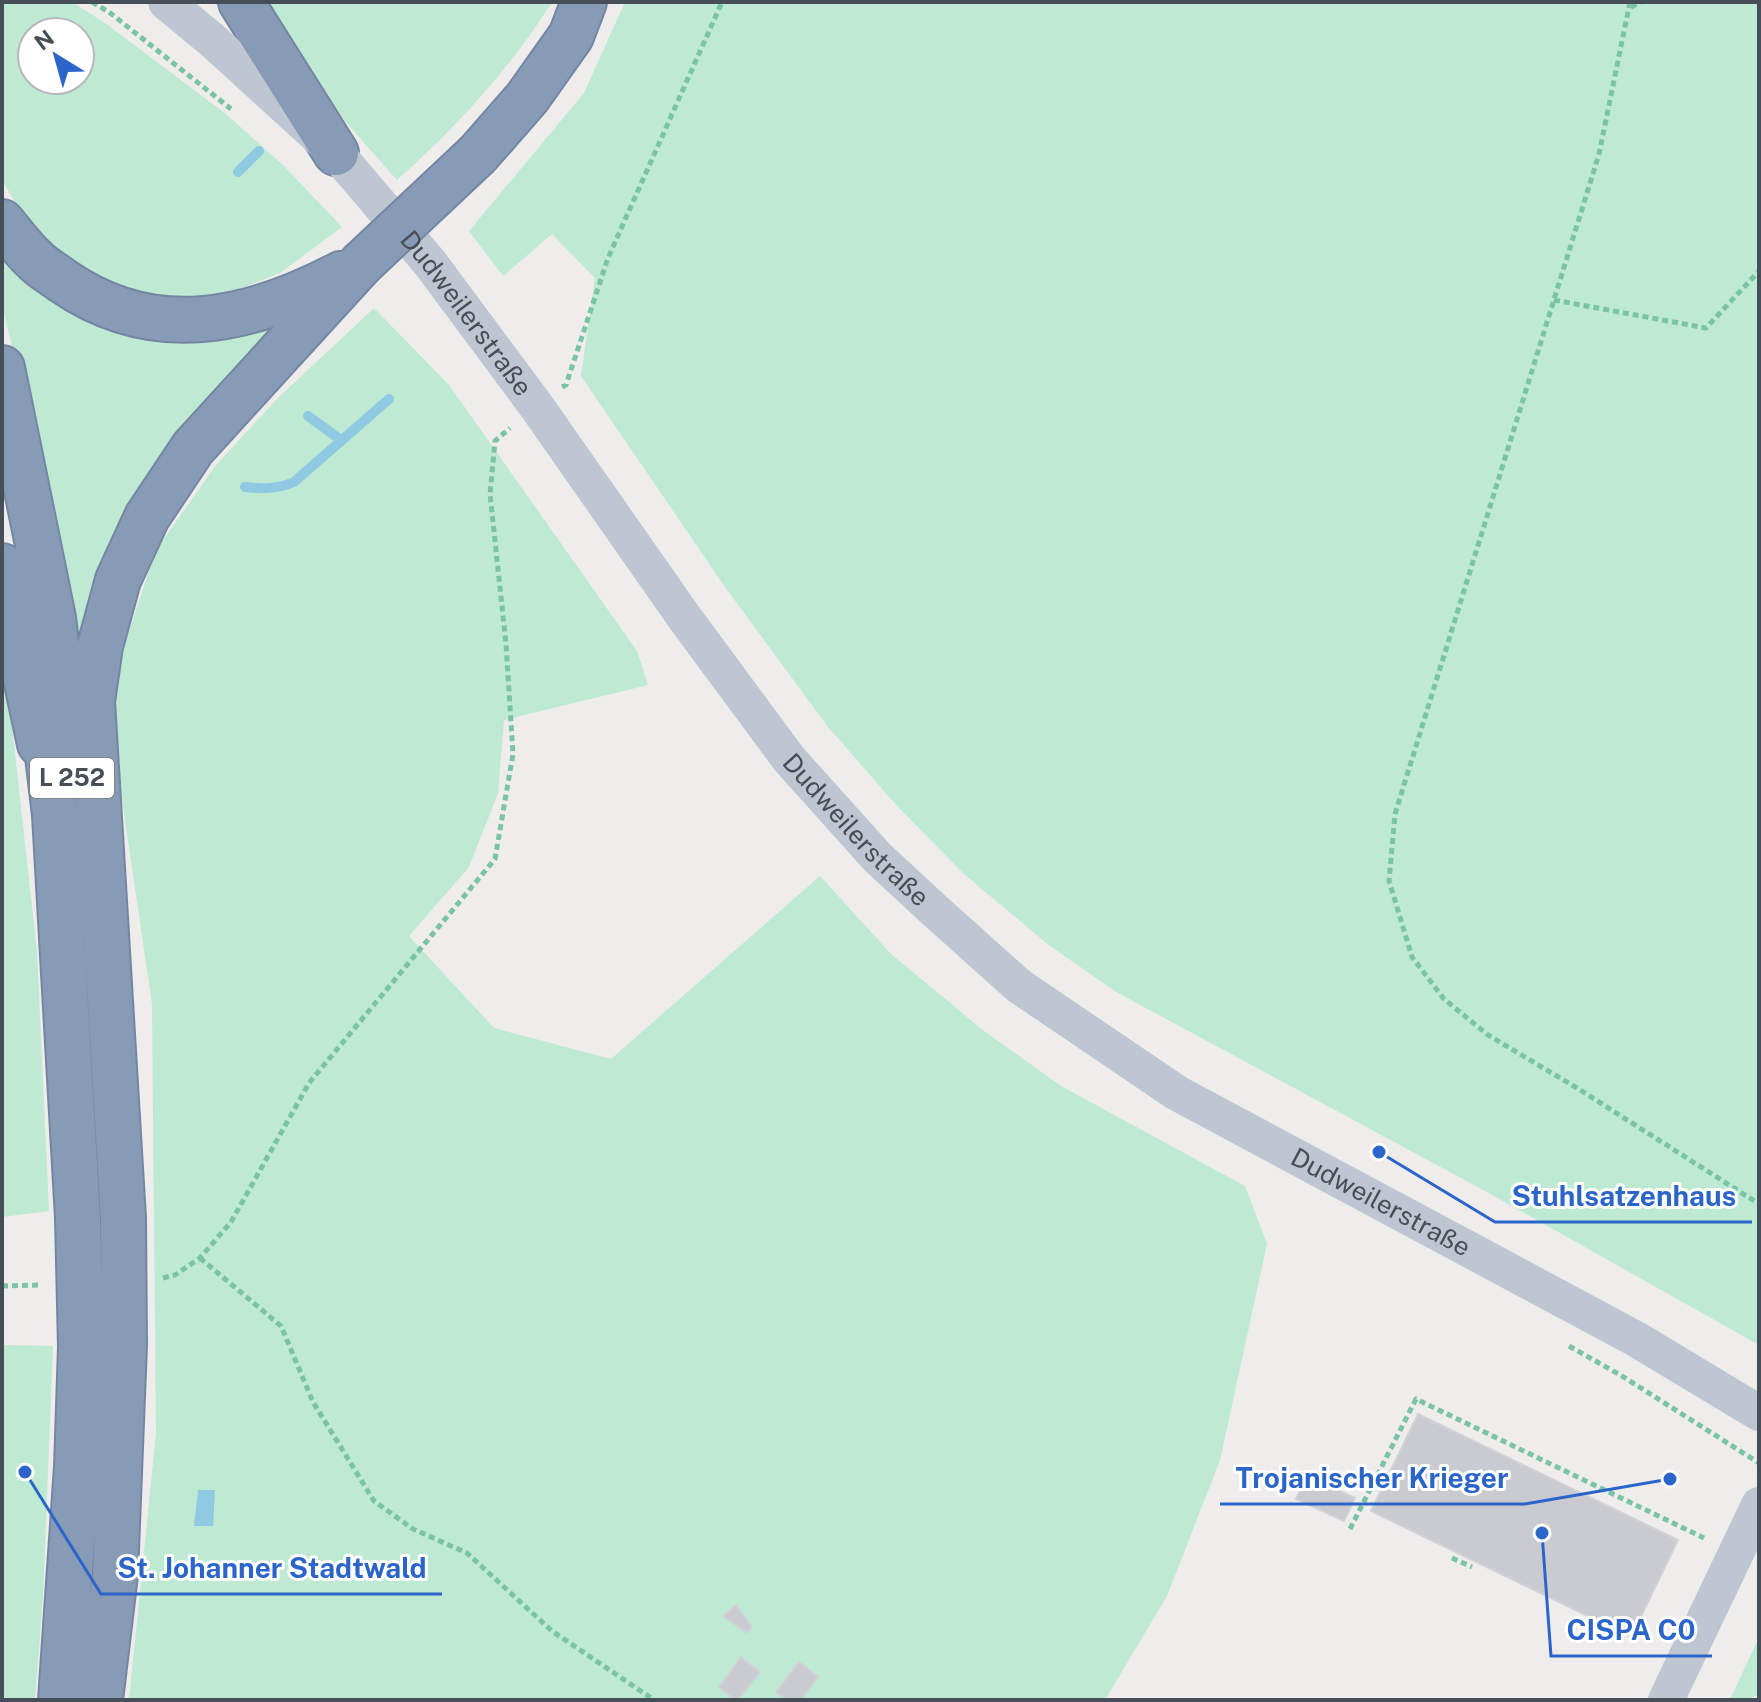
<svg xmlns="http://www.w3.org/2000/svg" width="1761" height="1702" viewBox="0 0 1761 1702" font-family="'Public Sans',sans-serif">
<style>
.green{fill:#bee9d2;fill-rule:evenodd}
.water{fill:#8fcae2}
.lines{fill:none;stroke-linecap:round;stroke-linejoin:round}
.stream{stroke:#8fcae2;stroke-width:10}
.building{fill:#cacbd1;stroke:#d1d2d7;stroke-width:2}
.highway-casing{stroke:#7486a2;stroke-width:48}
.path{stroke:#7ac3a4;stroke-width:5;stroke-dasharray:6 4;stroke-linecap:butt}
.secondary{stroke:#bec6d1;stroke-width:36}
.highway{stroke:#889bb6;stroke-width:44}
.highway-bridge-casing{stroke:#7486a2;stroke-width:48;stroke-linecap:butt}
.highway-bridge{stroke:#889bb6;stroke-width:44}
.labels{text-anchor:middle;stroke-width:6;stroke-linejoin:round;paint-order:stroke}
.shield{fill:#fff;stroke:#7e8389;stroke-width:2}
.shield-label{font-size:24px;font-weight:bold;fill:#464e57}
.street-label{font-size:26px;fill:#464e57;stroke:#fff}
.leader{fill:none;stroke:#2b65ca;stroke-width:3}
.callout-dot{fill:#2b65ca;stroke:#fff;stroke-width:3}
.callout-label{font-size:28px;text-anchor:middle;font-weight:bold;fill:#2b65ca;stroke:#fff;stroke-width:6;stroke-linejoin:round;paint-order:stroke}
</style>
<rect width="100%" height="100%" fill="#efecec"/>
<path class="green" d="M2 2H72L105 23 226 114 284 166 342 227 280 273 216 298 168 302 117 289 65 260 27 222 2 180ZM32 32H80V80H32Z
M259 2H552C510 69 456 127 397 180L345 121 300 64Z
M625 2H1759V1345L1487 1192 1118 993 1050 946 964 874 898 807 828 727 725 587 581 376 595 278 552 234 503 276 469 231 584 93Z
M2 247 26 274 285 318 80 639H72L30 419 2 306Z
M374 308 449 385 637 651 648 685 504 720 498 793 469 867 409 936 494 1028 611 1059 820 876 891 954 984 1031 1061 1086 1245 1186 1267 1244 1220 1460 1167 1596 1105 1700H129L156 1433 152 1004 113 738 115 674 156 550 216 465 279 397Z
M2 636 37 952 49 1211 2 1217Z
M2 1345 53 1346 43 1597 35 1700H2Z
M1759 1637V1695L1743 1700H1730Z"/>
<path class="water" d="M198 1490H215L213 1526H194Z"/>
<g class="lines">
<path class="stream" d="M238 172 259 151
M308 416 341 440
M245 487C263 489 277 489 294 482L389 399"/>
</g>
<path class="building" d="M1418 1414 1678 1540 1631 1637 1371 1511Z
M1307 1476 1355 1498 1344 1521 1296 1499Z
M736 1605 752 1627 747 1633 723 1616Z
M741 1657 760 1672 738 1700H735L719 1687Z
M799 1662 818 1677 801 1700H787L776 1692Z"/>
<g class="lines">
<g class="highway-casing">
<path id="highway" d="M241 2 336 153
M478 154 527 98 571 36 584 2
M2 222C12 234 22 248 34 259 42 268 54 274 63 281 154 344 249 322 341 274
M2 368 53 618 69 748
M2 566 40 744
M43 714 55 815 78 1218
M123 1218 92 701 100 646 118 580 147 517 193 448 361 264
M61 1700 77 1467 81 1347
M100 1700 115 1575 124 1345"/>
</g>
<path class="path" d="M92 2 109 12 231 109
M1630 2 1599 154 1395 814 1389 881 1412 957 1444 999 1488 1035 1577 1088 1759 1204
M1631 7 1641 2
M1554 300 1706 328 1759 271
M562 387 566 385 608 258 722 2
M200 1258 281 1326 313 1402 374 1501 413 1529 467 1553 552 1631 654 1700
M163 1278 175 1275 200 1258 231 1222 309 1083 495 859 513 754 506 644 490 494 495 441 510 428
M2 1286 41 1285
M1569 1346 1622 1376 1759 1463
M1350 1529 1416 1399 1704 1538
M1452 1558 1472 1567"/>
<g class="secondary">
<path id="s1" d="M166 2 212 40 336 153 430 263 537 407 684 617 789 759 877 857 932 908 1019 986 1177 1093 1636 1339 1759 1413"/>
<path d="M1666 1700 1759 1505"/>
</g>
<use href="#highway" class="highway"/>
<g class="highway-bridge-casing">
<path id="highway-bridge" d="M361 264 478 154
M78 1218 81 1347
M123 1218 124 1345"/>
</g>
<use href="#highway-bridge" class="highway-bridge"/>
</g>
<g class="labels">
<rect class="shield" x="30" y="758" width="84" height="40" rx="6"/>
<g class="shield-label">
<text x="72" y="786">L 252</text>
</g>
<g class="street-label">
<text dy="9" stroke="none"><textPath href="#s1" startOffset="434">Dudweilerstraße</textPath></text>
<text dy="9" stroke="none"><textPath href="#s1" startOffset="1082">Dudweilerstraße</textPath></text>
<text dy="9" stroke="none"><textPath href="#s1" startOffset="1730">Dudweilerstraße</textPath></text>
</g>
</g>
<path class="leader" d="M1379 1152L1495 1222H1752M1670 1479L1525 1504H1220M25 1472L101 1594H442M1542 1533L1551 1656H1712"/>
<g class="callout-dot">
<circle cx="1379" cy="1152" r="8"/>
<circle cx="1670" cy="1479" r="8"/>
<circle cx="25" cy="1472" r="8"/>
<circle cx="1542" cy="1533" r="8"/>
</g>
<g class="callout-label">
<text x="1624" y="1206">Stuhlsatzenhaus</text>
<text x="1372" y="1488">Trojanischer Krieger</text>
<text x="272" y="1578">St. Johanner Stadtwald</text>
<text x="1631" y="1640">CISPA C0</text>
</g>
<rect width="1761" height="1702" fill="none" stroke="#464e57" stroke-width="8"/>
<g transform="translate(56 56) rotate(323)"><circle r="38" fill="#ffffff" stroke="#b5b8bc" stroke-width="2"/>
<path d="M0-6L14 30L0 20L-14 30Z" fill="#2b65ca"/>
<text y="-12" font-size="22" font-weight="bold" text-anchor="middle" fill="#464e57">N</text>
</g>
</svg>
